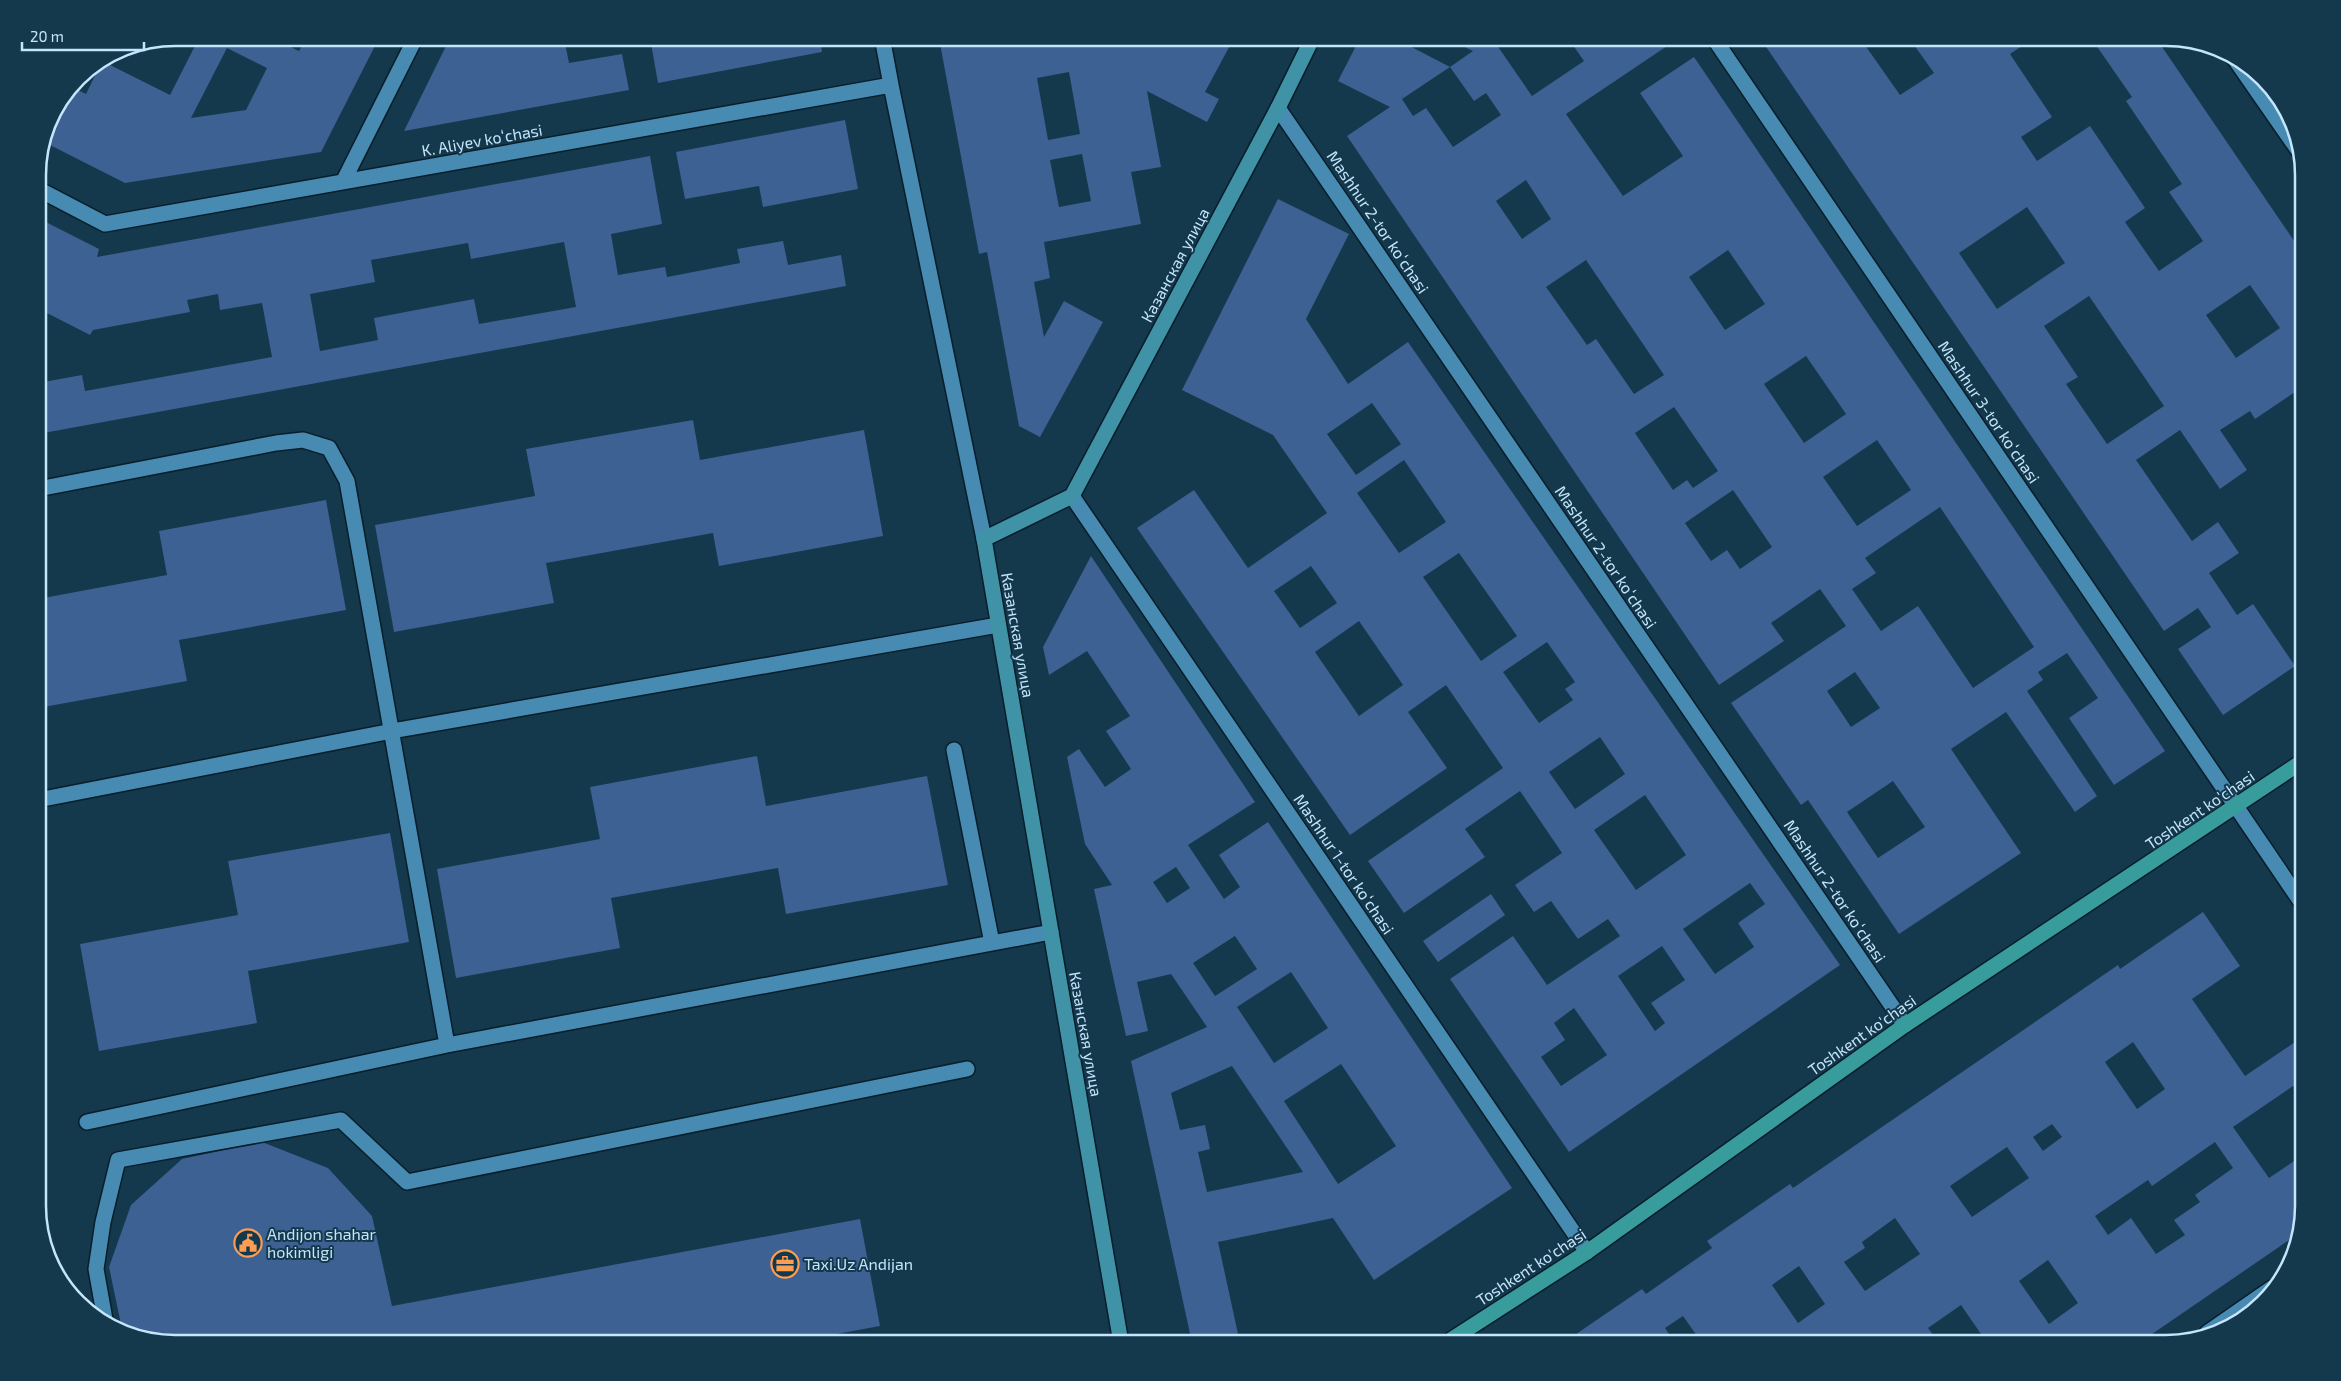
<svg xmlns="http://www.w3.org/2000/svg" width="2341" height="1381" viewBox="0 0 2341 1381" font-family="'Exo 2',sans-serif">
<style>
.building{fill:#3c6192;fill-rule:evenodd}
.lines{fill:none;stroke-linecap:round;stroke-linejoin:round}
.lane-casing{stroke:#091e2a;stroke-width:18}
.street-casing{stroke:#091e2a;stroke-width:18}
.secondary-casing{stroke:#091e2a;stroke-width:18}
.primary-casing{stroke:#091e2a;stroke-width:18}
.lane{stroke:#478bb2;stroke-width:15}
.street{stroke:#478bb2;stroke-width:15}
.secondary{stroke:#4093a7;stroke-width:15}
.primary{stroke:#389b9c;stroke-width:15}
.labels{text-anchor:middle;stroke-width:4;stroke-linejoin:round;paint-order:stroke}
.street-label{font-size:16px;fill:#c4e5fb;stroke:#14384c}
.poi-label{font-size:16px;fill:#c4e5fb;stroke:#14384c;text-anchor:start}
.rim{fill:none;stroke:#c4e5fb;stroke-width:2.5}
</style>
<rect width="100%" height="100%" fill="#14384c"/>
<path class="building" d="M199 38H272L299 51 306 38H379L321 152 125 183 44 142 52 114 71 87 86 94 102 61 170 95ZM227 48 267 68 246 110 191 118Z
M450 38H564L569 63 622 54 629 90 404 131Z
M650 38H820L822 52 658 83Z
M939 38H1039L1040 43 1071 38H1234L1205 92 1219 99 1207 122 1147 91 1161 167 1131 172 1141 224 1044 242 1050 278 1034 282 1044 337 1064 301 1103 322 1040 437 1019 426 987 252 979 254ZM1069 72 1080 134 1048 140 1037 78ZM1082 154 1091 201 1059 207 1050 160Z
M1360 38H1404L1402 42 1450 67 1402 99 1413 116 1426 108 1453 147 1501 115 1486 93 1474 101 1450 67 1473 51 1446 38H1492L1532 96 1584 61 1568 38H1679L1566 114 1623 196 1683 156 1640 93 1694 57 2165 751 2114 785 2069 718 2098 698 2067 653 2038 672 2043 680 2027 691 2097 796 2075 812 2006 712 1951 749 2021 853 1899 934 1808 800 1801 805 1731 703 1846 626 1820 589 1771 623 1784 641 1719 685 1347 136 1390 107 1338 81ZM1526 180 1551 219 1522 239 1496 201ZM1728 250 1765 304 1725 330 1689 277ZM1586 260 1664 375 1634 394 1596 339 1587 345 1546 287ZM1806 356 1846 414 1804 443 1764 384ZM1674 407 1718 471 1693 488 1687 480 1673 490 1635 433ZM1877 440 1911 490 1857 526 1823 477ZM1733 490 1772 547 1740 569 1727 550 1711 561 1685 523ZM1940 507 2034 647 1973 688 1918 606 1881 631 1852 589 1876 573 1865 558ZM1855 672 1880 708 1851 727 1827 691ZM1893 781 1925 827 1878 858 1847 812Z
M1760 38H1860L1900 95 1934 73 1909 38H1982L1984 40 1987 38H2034L2010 54 2052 117 2021 137 2037 161 2090 126 2145 208 2125 222 2159 271 2203 241 2169 192 2182 184 2126 101 2132 97 2091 38H2156L2303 254V392L2301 388 2255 419 2250 411 2220 430 2247 470 2220 489 2180 430 2136 460 2192 541 2218 522 2239 553 2209 573 2237 615 2253 604 2295 666 2223 715 2178 649 2211 627 2198 608 2164 631ZM2027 207 2065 263 1997 309 1959 253ZM2250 285 2280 328 2236 358 2206 315ZM2089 296 2164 406 2107 444 2066 384 2078 377 2044 326Z
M845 120 858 189 763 207 759 186 685 199 676 152Z
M650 156 662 224 611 234 618 275 665 267 667 277 740 263 737 249 783 241 788 265 841 255 846 286 38 434V383L82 375 85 391 272 357 262 303 220 310 218 294 187 300 190 312 93 330 90 335 41 310 38 316V218L99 249 97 257ZM564 242 576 307 479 324 474 299 374 318 378 340 320 351 310 294 375 282 371 260 468 243 471 259Z
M1278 199 1349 234 1306 319 1348 384 1408 342 1840 965 1569 1152 1450 979 1513 936 1547 985 1620 936 1608 919 1578 939 1551 901 1534 912 1515 885 1562 853 1520 791 1465 829 1485 857 1404 913 1368 861 1503 768 1446 685 1408 712 1447 768 1350 835 1137 528 1194 490 1248 568 1327 513 1273 435 1182 390ZM1372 403 1401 444 1356 475 1327 434ZM1404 460 1446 522 1399 553 1357 493ZM1459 553 1517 636 1481 661 1423 577ZM1311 566 1337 603 1300 628 1274 591ZM1359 621 1403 685 1359 716 1315 652ZM1547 642 1575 682 1565 689 1573 700 1539 723 1503 672ZM1600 737 1625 774 1575 809 1549 772ZM1645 795 1686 855 1636 890 1594 830ZM1750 883 1765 904 1738 923 1754 947 1715 974 1683 929ZM1662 946 1685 980 1651 1003 1665 1023 1655 1031 1618 976ZM1574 1008 1607 1055 1561 1086 1541 1057 1565 1040 1554 1023Z
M693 420 700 460 864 430 883 536 719 566 713 533 546 563 554 603 394 632 375 525 535 496 526 449Z
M326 500 346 610 179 640 187 681 38 708V599L167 575 159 531Z
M1091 556 1255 802 1188 845 1224 899 1240 887 1219 855 1268 822 1512 1188 1374 1280 1333 1218 1218 1242 1240 1343H1192L1131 1061 1207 1027 1171 974 1137 982 1148 1031 1126 1036 1094 889 1112 885 1085 844 1067 757 1079 749 1105 787 1131 769 1106 731 1130 716 1087 651 1049 675 1043 647ZM1176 867 1190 888 1167 903 1153 882ZM1235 936 1257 969 1215 996 1193 963ZM1291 972 1328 1028 1274 1063 1237 1007ZM1341 1064 1396 1146 1338 1184 1284 1101ZM1232 1066 1303 1172 1207 1192 1198 1152 1210 1149 1205 1125 1180 1130 1171 1093Z
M757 756 766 806 927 776 948 885 786 914 778 868 611 898 620 948 456 978 437 869 600 839 590 787Z
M390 833 409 942 248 971 257 1023 99 1051 80 944 238 915 228 861Z
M1491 894 1505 915 1438 962 1423 941Z
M2203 912 2240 966 2192 999 2245 1076 2298 1040 2303 1048V1101L2293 1086 2233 1127 2269 1178 2303 1155V1206L2295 1236 2139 1343H1966L1981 1334 1961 1305 1928 1328 1939 1343H1743L1736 1334 1722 1343H1702L1683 1316 1665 1328 1675 1343H1563L1642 1289 1646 1294 1712 1248 1707 1241 1790 1184 1793 1188 2118 965 2120 969ZM2133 1042 2165 1089 2137 1109 2105 1062ZM2052 1124 2062 1137 2043 1151 2033 1137ZM2215 1142 2233 1168 2195 1195 2200 1202 2174 1220 2185 1235 2156 1254 2131 1218 2108 1235 2095 1216 2148 1180 2152 1186ZM2007 1147 2029 1178 1972 1217 1950 1186ZM1895 1218 1920 1254 1865 1291 1844 1262 1865 1248 1862 1242ZM2048 1260 2078 1303 2049 1324 2019 1281ZM1799 1266 1825 1304 1798 1323 1772 1285Z
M262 1142 328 1168 372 1216 392 1306 860 1219 880 1326 788 1343H175L122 1329 109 1267 131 1205 182 1159Z"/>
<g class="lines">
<g class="lane-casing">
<path id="lane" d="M38 489 276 443 303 440 329 448 347 481 447 1045 87 1122
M954 750 992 943
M38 800 392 731 998 625
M447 1045 1051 932
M106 1325 96 1269 103 1222 118 1160 341 1120 407 1182 967 1069"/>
</g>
<g class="street-casing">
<path id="street" d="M1713 37 2303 905
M2232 55 2298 150
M891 85 984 539
M1278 108 1905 1025
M343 182 416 37
M38 189 105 224 891 85 882 37
M1072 496 1587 1252
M2207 1333 2272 1288"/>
</g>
<g class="secondary-casing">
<path id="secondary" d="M1121 1343 984 539 1072 496 1278 108 1313 37"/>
</g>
<g class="primary-casing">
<path id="primary" d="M1446 1343 1587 1252 1905 1025 2303 761"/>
</g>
<use href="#lane" class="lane"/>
<use href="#street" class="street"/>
<use href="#secondary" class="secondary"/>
<use href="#primary" class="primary"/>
</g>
<defs>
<g id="civic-ring" transform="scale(1.4375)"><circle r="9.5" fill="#14384c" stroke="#fc9d54" stroke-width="1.5"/><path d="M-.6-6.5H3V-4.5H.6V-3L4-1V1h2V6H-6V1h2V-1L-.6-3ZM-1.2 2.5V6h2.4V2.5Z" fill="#fc9d54"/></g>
<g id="office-ring" transform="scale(1.4375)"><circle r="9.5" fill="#14384c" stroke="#fc9d54" stroke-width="1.5"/><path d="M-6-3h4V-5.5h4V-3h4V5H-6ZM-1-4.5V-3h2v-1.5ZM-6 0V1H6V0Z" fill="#fc9d54"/></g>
</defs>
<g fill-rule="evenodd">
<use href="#civic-ring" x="248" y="1243"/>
<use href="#office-ring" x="785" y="1264"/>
</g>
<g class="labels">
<g class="street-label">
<text transform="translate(482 140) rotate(-10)" y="6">K. Aliyev koʻchasi</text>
<text transform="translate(1378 222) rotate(56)" y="6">Mashhur 2-tor koʻchasi</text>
<text transform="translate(1175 265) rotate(-62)" y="6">Казанская улица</text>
<text transform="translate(1989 412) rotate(56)" y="6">Mashhur 3-tor koʻchasi</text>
<text transform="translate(1606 557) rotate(56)" y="6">Mashhur 2-tor koʻchasi</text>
<text transform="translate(1018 635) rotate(80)" y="6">Казанская улица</text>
<text transform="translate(2200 810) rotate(-34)" y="6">Toshkent ko'chasi</text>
<text transform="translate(1344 864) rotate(56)" y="6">Mashhur 1-tor koʻchasi</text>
<text transform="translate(1835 891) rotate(56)" y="6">Mashhur 2-tor koʻchasi</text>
<text transform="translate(1086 1034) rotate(80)" y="6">Казанская улица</text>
<text transform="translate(1862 1035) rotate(-35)" y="6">Toshkent ko'chasi</text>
<text transform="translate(1531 1267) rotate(-33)" y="6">Toshkent ko'chasi</text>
</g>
<g class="poi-label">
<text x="267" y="1240">Andijon shahar<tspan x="267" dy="18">hokimligi</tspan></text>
<text x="804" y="1270">Taxi.Uz Andijan</text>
</g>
</g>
<path d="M0 0H2341V1381H0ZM175 46H2166A129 129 0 0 1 2295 175V1206A129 129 0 0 1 2166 1335H175A129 129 0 0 1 46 1206V175A129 129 0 0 1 175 46Z" fill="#14384c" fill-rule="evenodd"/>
<path class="rim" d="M175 46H2166A129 129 0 0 1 2295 175V1206A129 129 0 0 1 2166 1335H175A129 129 0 0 1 46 1206V175A129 129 0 0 1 175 46Z"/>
<path d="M22 42v8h122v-8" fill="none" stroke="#c4e5fb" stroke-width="2.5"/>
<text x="30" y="42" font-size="15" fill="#c4e5fb" stroke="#14384c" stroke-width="4" paint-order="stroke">20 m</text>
</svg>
